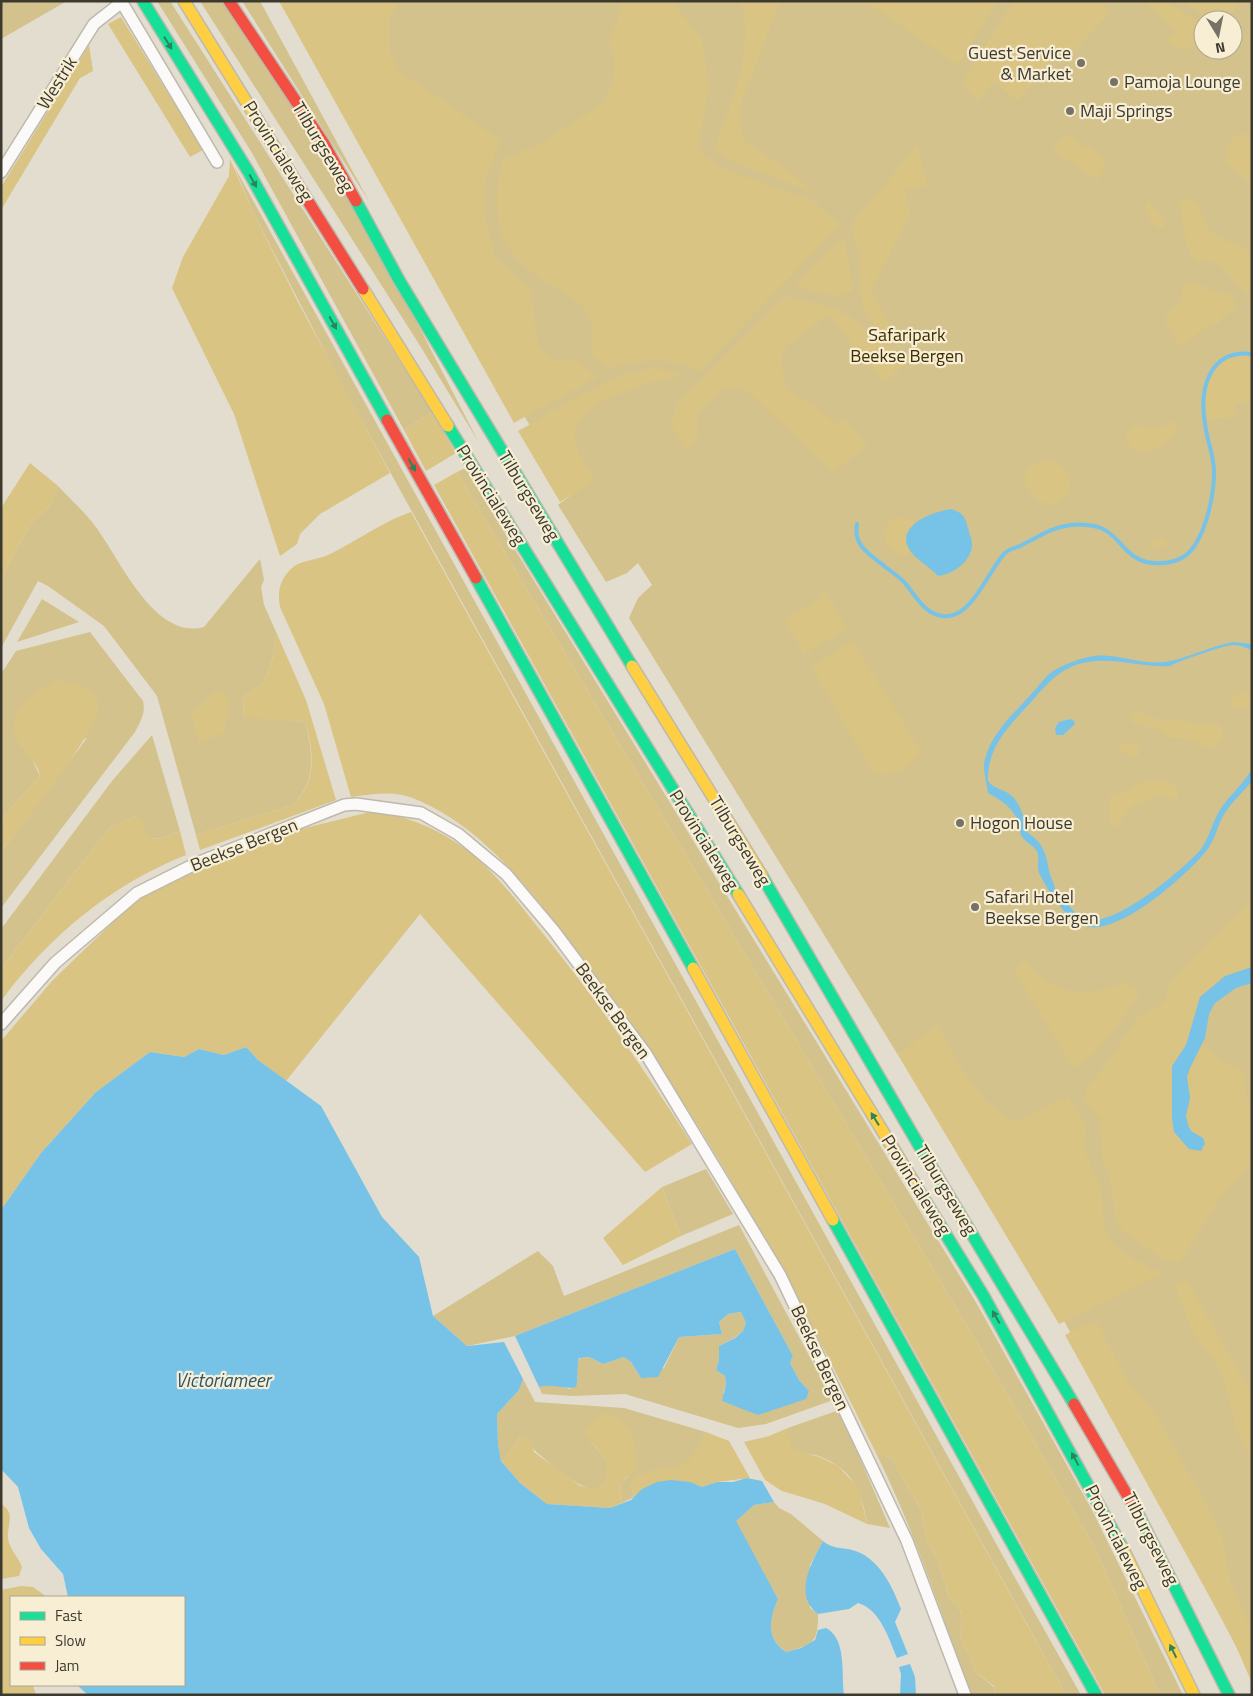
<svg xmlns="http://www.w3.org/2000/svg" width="1253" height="1696" viewBox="0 0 1253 1696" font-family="'Titillium Web',sans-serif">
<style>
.green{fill:#d4c28c;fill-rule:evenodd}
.forest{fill:#d9c483}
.water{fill:#77c2e7}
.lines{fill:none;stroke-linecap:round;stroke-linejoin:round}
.stream{stroke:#77c2e7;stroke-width:4}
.street-casing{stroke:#bdb9ad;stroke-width:14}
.fast-casing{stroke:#bdb9ad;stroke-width:14}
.slow-casing{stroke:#bdb9ad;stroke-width:14}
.jam-casing{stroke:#bdb9ad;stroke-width:14}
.street{stroke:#fbfaf8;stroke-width:11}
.fast{stroke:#16e098;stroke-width:11}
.slow{stroke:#ffcf43;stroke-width:11}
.jam{stroke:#f24e42;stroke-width:11}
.oneway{fill:#2b845e}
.poi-dot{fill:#767266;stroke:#f7eed4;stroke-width:2}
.labels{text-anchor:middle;stroke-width:4.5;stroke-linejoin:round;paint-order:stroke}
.poi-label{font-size:18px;fill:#3c392e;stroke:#f7eed4;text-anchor:start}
.street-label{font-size:18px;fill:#3c392e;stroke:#f7eed4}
.park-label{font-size:18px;fill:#3d2f00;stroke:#f7eed4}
.water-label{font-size:19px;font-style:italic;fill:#2a566f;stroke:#f7eed4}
</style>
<rect width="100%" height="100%" fill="#e2ddcf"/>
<path class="green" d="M1 1H67L1 39Z
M157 1H170L432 412 404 430 252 153Z
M200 1H223L325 157 412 313 478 441 419 344Z
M242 1H260L370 203Z
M279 1H1252V1677L1126 1436 1057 1308 903 1051 898 1055 629 618 638 598 652 585 638 563 627 573 606 582 558 505 571 495ZM1203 20H1233V50H1203Z
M234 166 1014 1576 1081 1695H1066L1022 1615 342 385 254 214Z
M465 468 977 1304 1093 1512 1183 1695H1160L1095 1548 994 1371 457 472Z
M58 486C70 499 84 511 95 526 119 557 154 641 204 627L260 559 264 580 261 587 264 605 277 634 272 660 263 684 244 696 243 716 305 722C313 753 317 780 293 805L196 835 157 696 104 626 48 586 38 581 1 648V579L30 524 49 506Z
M42 599 79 622 17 642Z
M90 632 143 701C146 713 140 722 135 732L1 908V852L87 738 32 759 40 776 1 819V674L16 651Z
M152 735 180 831 162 838 149 839 135 816 109 828 1 969V929L112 781Z
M706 1169 733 1214 681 1236 662 1187Z
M739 1225 833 1400 766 1424 738 1428 625 1394 573 1396 542 1394 539 1387 551 1384 570 1389 578 1378 576 1367 580 1358 589 1357 603 1364 624 1357 631 1362 641 1378 664 1368 679 1337 722 1334 719 1322 728 1314 741 1312 746 1323 743 1331 734 1338 719 1346V1360L716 1370 725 1376 726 1384 723 1393 809 1391 799 1380 790 1363 793 1356 735 1249 515 1336 467 1346 433 1316 538 1251 553 1266 564 1296Z
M523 1379 535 1402 624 1408 706 1432 698 1450 687 1464 679 1467 659 1469 631 1486 634 1497 622 1503 620 1483 628 1477 589 1440C604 1456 611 1462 605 1484 602 1485 597 1488 594 1489 578 1491 533 1449 520 1437L502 1462 501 1461 498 1444 497 1414 519 1390Z
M839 1410 890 1528 867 1524C862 1490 853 1470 819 1456 811 1454 799 1454 793 1449 787 1444 788 1435 788 1428Z
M875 1451 892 1459 921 1510 926 1538 939 1563 949 1598 960 1610 962 1621 960 1634 963 1645 971 1658 975 1672 994 1687 996 1695H971C941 1613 914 1529 875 1451Z
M774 1502 779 1508 791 1514 823 1541 810 1565V1608L818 1614C818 1643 814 1644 786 1652 766 1638 769 1620 778 1599L735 1521 754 1505Z"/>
<path class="forest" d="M279 1H399L389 20V49L399 71 500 140 485 180 484 213 495 257 531 291 538 347 555 361 578 360 597 377 514 423Z
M622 1H671L701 38 703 47 709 83 699 144 704 156 726 170 813 201 840 225 699 371C663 355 648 360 610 368L592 356C592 341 595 324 586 311 577 297 557 288 543 280 493 249 492 213 502 160L542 143 602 104 613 83 615 58 608 41 616 25Z
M741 1H780L741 103 740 126 743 140 781 165 815 193 729 160 714 150C731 105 755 50 741 1Z
M865 1H997L958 65Z
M1014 1H1102L1110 12 1074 51 1056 56 1017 101 994 81 978 101 964 86 965 77Z
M1144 1H1166L1196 20 1203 27C1203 50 1182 55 1166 41L1175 31Z
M1183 1H1241L1227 20H1210Z
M121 17 203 150 190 157 108 24Z
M89 45 93 71 80 78 1 210V187Z
M1069 133 1085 148 1089 145 1106 159 1104 169 1097 180 1052 150Z
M1243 134 1252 136V185L1228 164C1225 150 1227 137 1243 134Z
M917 146 927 185 905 190 910 213 871 290 889 324 885 335 874 325 864 309 860 288V254L850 226Z
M230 159 254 214 298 302 390 473 320 514 300 534 297 544 280 556 234 414 172 288 183 257 229 176Z
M1191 198C1203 206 1201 222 1211 231 1222 243 1240 242 1252 253V292H1244L1223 268 1217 264 1197 260 1191 255 1186 243 1180 206 1182 201Z
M1147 202H1151L1163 218 1166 224 1161 228C1151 224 1144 213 1147 202Z
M844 237 848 257 852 291 836 297 795 286Z
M1192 281 1213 291 1230 294 1236 304 1235 309 1222 317 1219 323 1203 329 1184 345 1177 343 1164 320 1168 313 1179 304 1184 285Z
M785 296 833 308 851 317 880 342 912 359 884 382 828 315 786 346 781 359 786 389 816 406 836 425 843 419 867 445 834 472 745 389 721 390 697 413V439L686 451 671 423 677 404Z
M1228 353 1232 359 1252 356V400L1236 404 1235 417 1207 419C1204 402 1205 374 1221 365L1218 360Z
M653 368 679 372 680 375C652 383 572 400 575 439 576 453 587 467 595 480L560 502 518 431C557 410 610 373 653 368Z
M432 412 456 453 426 471 404 430Z
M1174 421 1177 422C1179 444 1141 464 1126 441L1127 433 1133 426C1152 423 1150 433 1174 421Z
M1043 460C1063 462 1074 474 1068 494 1051 512 1036 504 1025 483 1022 470 1031 464 1043 460Z
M30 463 58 486 49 506 30 524 1 579V508Z
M457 472 994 1371 1095 1548 1160 1695H1105L434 485Z
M411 512 1066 1695H996L994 1686 975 1672 971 1658 963 1645 960 1634 962 1621 960 1610 949 1598 939 1563 926 1538 921 1510 892 1459 875 1451C788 1274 693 1099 571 943 528 888 483 827 415 799 395 790 372 794 351 797L324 704 280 607C277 591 280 579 292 568 301 560 317 560 328 555 356 542 383 521 411 512Z
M903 517 917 522 909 549 913 553C893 561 875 537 890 521Z
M1160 538 1167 541V545L1153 549 1149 545 1152 540Z
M825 590 846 628 804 654 784 620 819 600Z
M277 634 306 700 336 800 200 850 196 835 293 805C317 781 314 753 305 722L243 717 244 696 263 684 272 660Z
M853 641 921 752C911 767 890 781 872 771L812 667Z
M55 680C71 683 91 684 98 702 106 724 18 829 1 852V819L40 776C38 764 28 755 21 746 0 713 31 695 55 680Z
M222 691C234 699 226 721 224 733L199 743 191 714 214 693Z
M1240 693 1251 695 1252 703 1236 710 1232 708 1231 698Z
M1139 712 1162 721H1187L1201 726 1215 722 1222 729 1223 740 1210 748 1187 738H1169L1159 730 1134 723 1131 720V714Z
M1131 742 1139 747V755C1133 760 1127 753 1120 751L1119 748 1122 743Z
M1163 780 1176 787 1179 796 1177 799 1154 795 1146 801 1135 804 1127 811 1118 827 1110 824 1109 796 1123 792 1144 781Z
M374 811C405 816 432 826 458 844 491 866 516 900 541 931 597 1000 644 1069 692 1144L645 1172 420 914 286 1081 258 1060 246 1047 224 1055 199 1049 184 1057 150 1052 96 1092 41 1153 1 1210V1041L52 981 139 897 201 867 297 830Z
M135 816 141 820 149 839 162 838 180 831 186 855C111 885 49 936 1 1001V969L8 960 109 828Z
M1252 902V967L1225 976 1200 997 1186 1045 1172 1066V1073C1172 1099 1167 1130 1189 1149L1203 1138 1191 1131 1186 1116 1190 1098 1187 1077 1193 1061 1202 1043 1222 1062 1238 1067 1244 1074 1246 1097 1252 1109V1164L1220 1198 1180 1262 1164 1260 1123 1231 1115 1218 1110 1180 1102 1157 1100 1117 1089 1107 1084 1099 1088 1086 1108 1062 1139 1016 1158 1007 1166 999 1167 989 1181 970 1234 917Z
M1023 962H1028L1037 975 1066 991H1100L1125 983 1140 991 1139 995C1120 1021 1103 1051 1074 1068L1014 971Z
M937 1024C958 1060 975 1102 1014 1122L1069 1096C1073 1108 1082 1117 1087 1130 1078 1148 1094 1169 1100 1187 1103 1199 1103 1230 1108 1237 1117 1252 1147 1266 1163 1274L1059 1324 898 1055Z
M662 1187 681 1236 623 1265 603 1238Z
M1187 1281 1252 1394V1458C1232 1433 1233 1397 1219 1368 1214 1357 1202 1348 1196 1337 1186 1321 1183 1301 1174 1284Z
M1097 1322 1127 1381 1150 1405 1203 1498 1222 1537 1229 1577 1252 1633V1683L1233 1639 1065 1335 1078 1328Z
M602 1414C633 1419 636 1439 637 1467L620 1484 622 1503 610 1508 547 1504 520 1483 502 1462 520 1437 529 1439 534 1452 580 1486 593 1489 605 1484C612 1458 599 1452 584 1433L595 1418Z
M788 1428 789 1444 796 1451 820 1457 838 1466 859 1488 867 1524 825 1504 782 1491 765 1480 744 1442 769 1436Z
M706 1432 729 1441 750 1478 717 1482 702 1487C677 1477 654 1479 634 1497L631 1486 633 1479C672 1455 681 1486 706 1432Z
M1 1504C18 1514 4 1528 9 1543 12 1551 19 1559 22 1567L19 1576 1 1579Z
M21 1586 33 1587 47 1597H11V1685H33L36 1695H1V1590Z"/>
<path class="water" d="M951 509C963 513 965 516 968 528 969 534 973 540 972 547 969 563 953 574 938 576 930 567 915 559 909 549 895 525 935 511 951 509Z
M1234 642 1251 644 1252 650C1246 648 1240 645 1233 645 1225 645 1176 662 1170 666 1142 668 1111 656 1083 663 1060 668 1047 684 1032 701 1010 725 987 746 988 781 994 789 1004 789 1012 796 1020 803 1026 822 1028 833 1043 843 1046 853 1049 870 1050 877 1054 882 1055 889 1064 897 1073 914 1084 919 1112 930 1183 870 1201 849 1210 837 1213 820 1221 808 1231 794 1243 784 1252 769V781C1243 792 1230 804 1223 816 1217 827 1215 840 1207 850 1186 876 1123 932 1089 927 1067 923 1048 891 1039 873 1037 867 1039 860 1038 854 1035 845 1028 845 1023 838 1019 834 1021 830 1019 824 1014 808 1002 801 988 793 987 783 982 770 985 759 993 730 1014 714 1033 692 1041 684 1046 674 1057 669 1067 663 1082 658 1093 656 1116 653 1141 665 1165 662 1189 658 1210 646 1234 642Z
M1070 719 1074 721 1075 724 1063 735H1056L1055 728 1059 722Z
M1252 967V983L1236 988 1215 1003 1209 1014 1205 1038 1190 1068 1187 1077 1190 1098 1186 1116 1188 1125 1191 1131 1203 1138 1205 1143 1201 1151 1189 1149 1174 1132 1172 1118V1066L1186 1045 1200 997 1225 976Z
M246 1047 258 1060 321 1106 382 1217 419 1257 433 1316 467 1346 504 1342 523 1379 519 1390 497 1414 498 1444 501 1461 520 1483 547 1504 610 1508 631 1500 642 1489 657 1482 671 1480 690 1482 702 1487 717 1482H733L747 1478 762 1481 774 1502 754 1505 736 1521 778 1599C769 1620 766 1639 786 1652L801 1648 815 1640 818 1630 826 1628C847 1639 841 1673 844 1695H88L77 1685H184V1597H68L63 1574 41 1549 29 1528 18 1487 1 1469V1210L41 1153 96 1092 150 1052 184 1057 199 1049 224 1055Z
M735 1249 793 1356 790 1363 799 1380 809 1391 806 1399 758 1415 722 1401 726 1384 725 1376 716 1370 719 1360V1346L735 1338 743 1331 746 1323 741 1312 728 1314 719 1322 722 1334 679 1337 658 1377 641 1378 631 1362 624 1357 603 1364 589 1357 579 1358C576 1368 579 1377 576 1387 565 1390 553 1383 539 1387L515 1336Z
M823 1541C832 1549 840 1547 852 1550 879 1557 892 1586 901 1609L895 1622 908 1654 897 1658C889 1639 880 1609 858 1603L849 1609 818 1614C793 1595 811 1563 823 1541Z
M910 1664 915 1677 916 1695H900L901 1674 899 1667Z"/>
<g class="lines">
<path class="stream" d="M857 524C853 545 868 553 883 565 889 570 895 574 901 579 912 589 918 605 931 612 968 633 986 572 1005 553 1010 548 1017 548 1022 545 1039 537 1051 527 1071 525 1079 524 1093 525 1101 528 1116 534 1122 549 1135 557 1148 566 1172 565 1185 556 1205 541 1214 496 1214 472 1214 455 1207 441 1205 424 1199 389 1209 349 1252 354"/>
<g class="street-casing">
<path id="street" d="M121 1 217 162
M1 172 94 24 122 2
M1 1024 55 963 137 893 197 863 344 805 356 804 421 813 458 834 506 874 554 931 646 1054 780 1275 907 1541 965 1695"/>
</g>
<g class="fast-casing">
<path id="fast" d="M143 1 248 171 387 420
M356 201 399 280 632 666
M448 426 738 894
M476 578 693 968
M762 876 931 1166 1074 1404
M913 1181 983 1295 1122 1547
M833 1220 1096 1695
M1137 1512 1229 1695"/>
</g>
<g class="slow-casing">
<path id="slow" d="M184 1 296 182
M363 289 448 426
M632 666 762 876
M738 894 913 1181
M693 968 833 1220
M1122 1547 1194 1695"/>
</g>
<g class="jam-casing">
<path id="jam" d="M229 1 323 142 356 201
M296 182 363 289
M387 420 476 578
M1074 1404 1137 1512"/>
</g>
<use href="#street" class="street"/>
<use href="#fast" class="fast"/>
<use href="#slow" class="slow"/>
<use href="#jam" class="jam"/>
</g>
<defs><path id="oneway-solid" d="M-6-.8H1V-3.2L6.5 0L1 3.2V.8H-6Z" transform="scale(1.25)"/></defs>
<g class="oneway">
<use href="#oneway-solid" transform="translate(168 43) rotate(58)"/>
<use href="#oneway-solid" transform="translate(253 181) rotate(61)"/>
<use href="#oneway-solid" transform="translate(333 323) rotate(61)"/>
<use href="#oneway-solid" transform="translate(412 465) rotate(61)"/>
<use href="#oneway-solid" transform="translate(875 1119) rotate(-122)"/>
<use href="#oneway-solid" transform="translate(996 1317) rotate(-120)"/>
<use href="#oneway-solid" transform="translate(1075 1459) rotate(-118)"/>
<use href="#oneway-solid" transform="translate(1173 1651) rotate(-116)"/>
</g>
<g class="poi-dot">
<circle cx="1081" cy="63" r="5"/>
<circle cx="1114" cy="82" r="5"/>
<circle cx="1070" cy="111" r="5"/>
<circle cx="960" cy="823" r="5"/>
<circle cx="975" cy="907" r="5"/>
</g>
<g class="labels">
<g class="poi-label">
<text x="1071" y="59" text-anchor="end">Guest Service<tspan x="1071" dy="21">&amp; Market</tspan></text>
<text x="1124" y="88">Pamoja Lounge</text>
<text x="1080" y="117">Maji Springs</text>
<text x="970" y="829">Hogon House</text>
<text x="985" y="903">Safari Hotel<tspan x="985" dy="21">Beekse Bergen</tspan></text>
</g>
<g class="street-label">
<text transform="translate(57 83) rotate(-58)" y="6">Westrik</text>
<text transform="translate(323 147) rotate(59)" y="6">Tilburgseweg</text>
<text transform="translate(278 151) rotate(58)" y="6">Provincialeweg</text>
<text transform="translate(491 495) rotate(58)" y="6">Provincialeweg</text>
<text transform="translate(529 496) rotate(59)" y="6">Tilburgseweg</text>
<text transform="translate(704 840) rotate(58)" y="6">Provincialeweg</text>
<text transform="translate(740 841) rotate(59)" y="6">Tilburgseweg</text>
<text transform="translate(244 845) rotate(-22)" y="6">Beekse Bergen</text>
<text transform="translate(613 1011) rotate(54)" y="6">Beekse Bergen</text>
<text transform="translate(916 1185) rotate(58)" y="6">Provincialeweg</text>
<text transform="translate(946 1190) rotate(59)" y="6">Tilburgseweg</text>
<text transform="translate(820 1358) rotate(65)" y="6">Beekse Bergen</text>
<text transform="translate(1116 1537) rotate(63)" y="6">Provincialeweg</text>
<text transform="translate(1151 1539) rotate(63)" y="6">Tilburgseweg</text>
</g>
<g class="park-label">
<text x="907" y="341">Safaripark<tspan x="907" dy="21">Beekse Bergen</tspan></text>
</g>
<g class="water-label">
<text x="223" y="1387">Victoriameer</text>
</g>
</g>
<rect width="1253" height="1696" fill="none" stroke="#3c392e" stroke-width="5"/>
<rect x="10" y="1596" width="175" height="90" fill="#f7eed4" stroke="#aca692"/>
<rect x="20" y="1612" width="25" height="8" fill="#16e098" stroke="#aca692"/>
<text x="55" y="1621" font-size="15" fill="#3c392e">Fast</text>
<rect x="20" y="1637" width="25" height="8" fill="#ffcf43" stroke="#aca692"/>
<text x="55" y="1646" font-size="15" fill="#3c392e">Slow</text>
<rect x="20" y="1662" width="25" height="8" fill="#f24e42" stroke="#aca692"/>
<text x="55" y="1671" font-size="15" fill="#3c392e">Jam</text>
<g transform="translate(1218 35) rotate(170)"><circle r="24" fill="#f7eed4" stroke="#aca692"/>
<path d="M0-4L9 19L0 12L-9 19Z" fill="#767266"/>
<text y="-8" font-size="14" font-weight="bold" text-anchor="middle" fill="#3c392e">N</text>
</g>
</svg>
